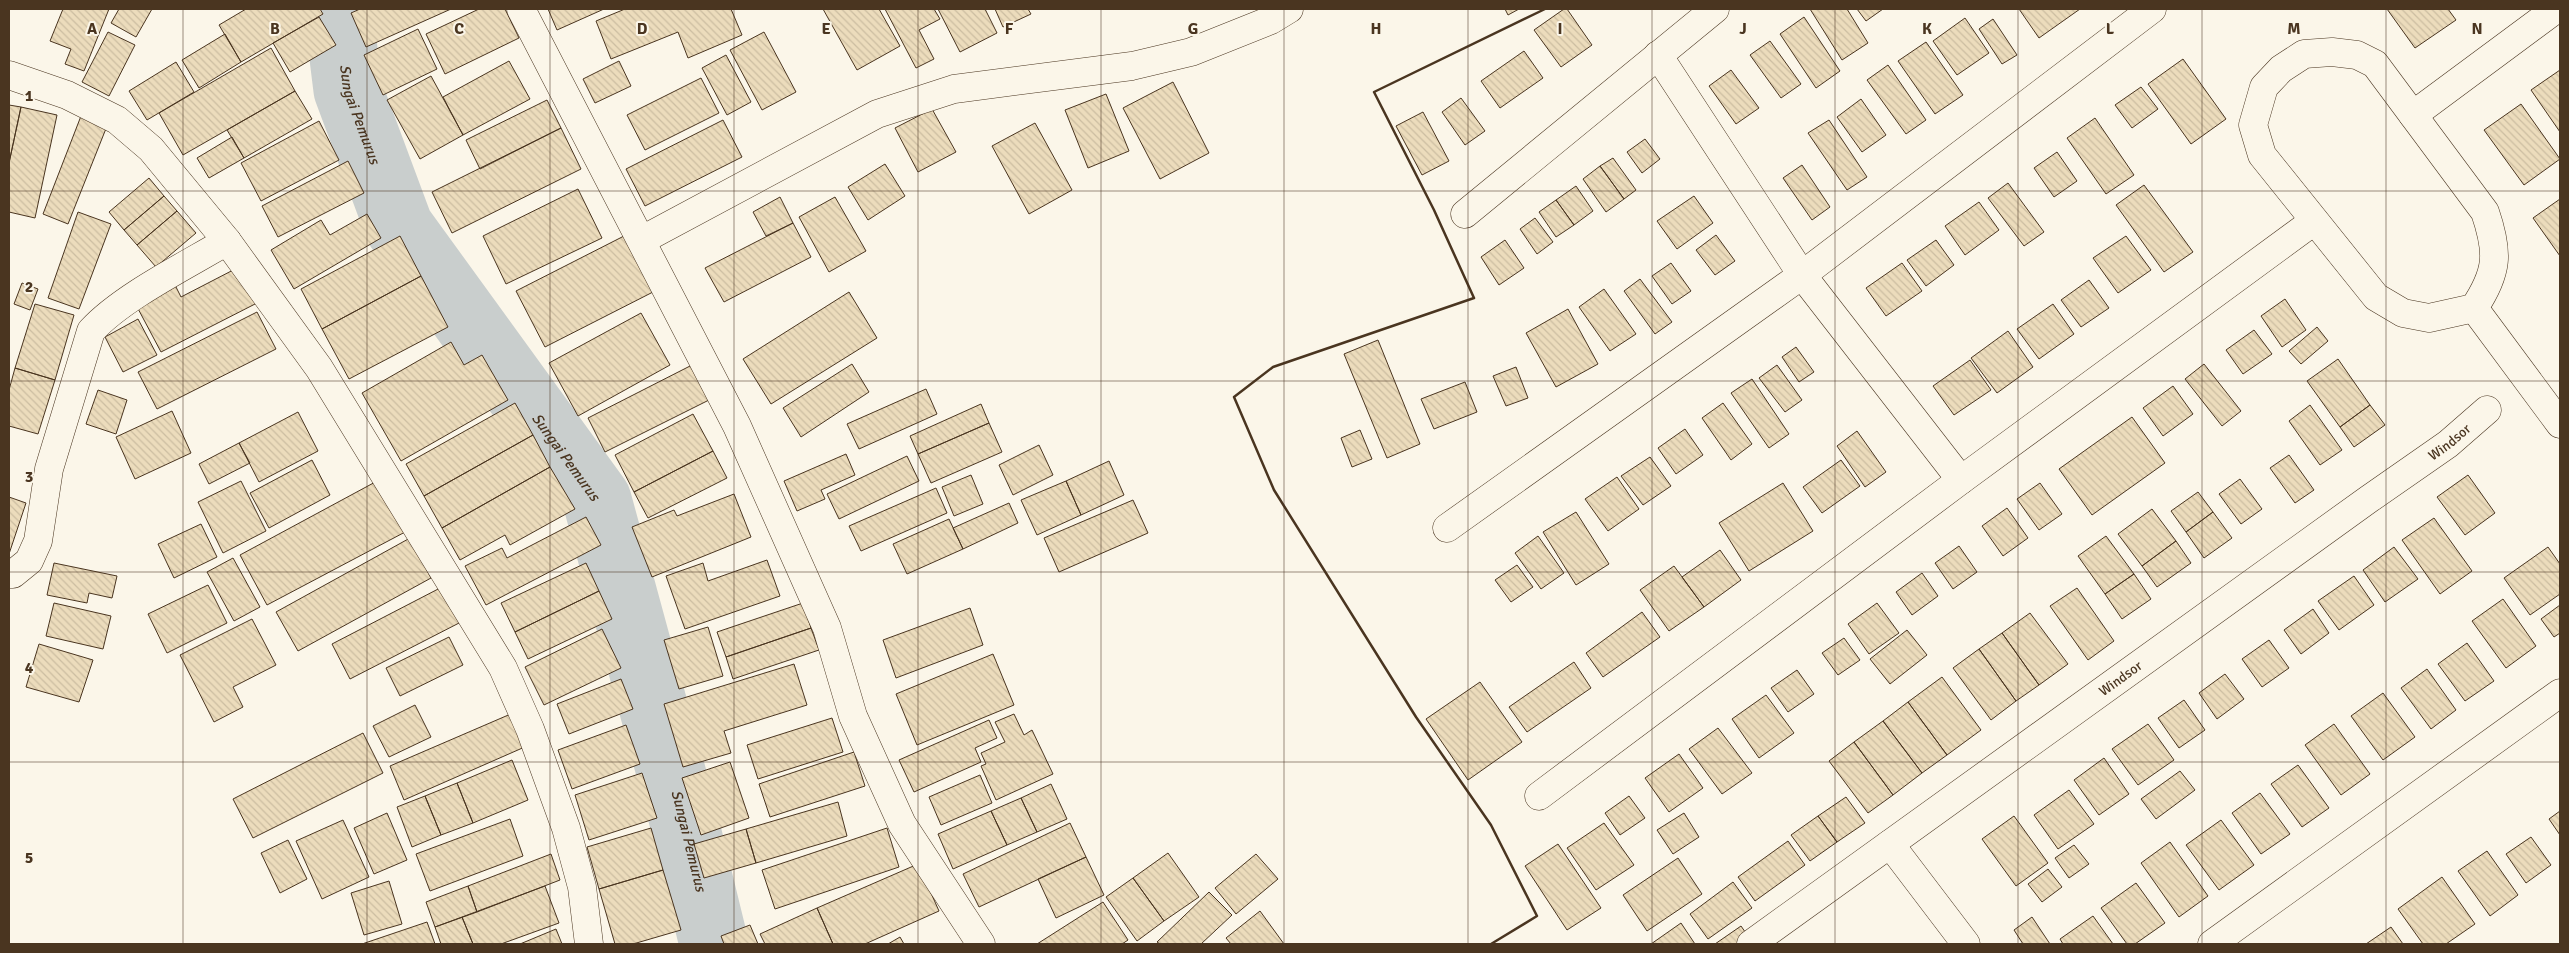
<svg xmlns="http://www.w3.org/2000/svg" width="2569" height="953" viewBox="0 0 2569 953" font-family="Signika,sans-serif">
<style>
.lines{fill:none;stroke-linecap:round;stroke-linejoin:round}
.river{stroke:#c9cecd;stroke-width:69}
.building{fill:url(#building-back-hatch);stroke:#4a3520}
.minor-casing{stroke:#4a3520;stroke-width:29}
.minor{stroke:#fbf6e9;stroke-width:28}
.wall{stroke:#4a3520;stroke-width:2.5}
.grid{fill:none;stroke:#4a3520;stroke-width:1;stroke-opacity:0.55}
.labels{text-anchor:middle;stroke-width:4;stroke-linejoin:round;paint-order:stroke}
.street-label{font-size:14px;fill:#4a3520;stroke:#fbf6e9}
.water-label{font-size:15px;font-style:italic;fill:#4a3520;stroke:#fbf6e9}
.grid-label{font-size:16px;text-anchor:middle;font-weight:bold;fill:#4a3520;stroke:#fbf6e9;stroke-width:4;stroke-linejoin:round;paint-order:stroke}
</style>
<defs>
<pattern id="building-back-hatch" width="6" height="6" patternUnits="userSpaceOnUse" patternTransform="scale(1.25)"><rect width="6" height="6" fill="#ecdcbc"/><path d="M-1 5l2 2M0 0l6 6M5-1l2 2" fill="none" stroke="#ccbda1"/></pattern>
</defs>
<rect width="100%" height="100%" fill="#fbf6e9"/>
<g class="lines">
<path class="river" id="s1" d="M338 9 348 90 399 227 597 500 680 805 714 944"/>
</g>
<path class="building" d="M63 9H109L84 71 65 64 71 49 50 41Z
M119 9H152L136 37 111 23Z
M246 9H320L323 14 241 62 219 25Z
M360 9H451L366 47 351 13Z
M479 9H505L519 38 445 74 426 34Z
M548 9H604L557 30Z
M625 9H731L742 35 688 58 678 32 611 59 596 21Z
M823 9H879L900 46 857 70Z
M885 9H934L940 19 919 30 934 59 916 68Z
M938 9H985L997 33 960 52Z
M995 9H1028L1031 14 1003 27Z
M1505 9H1519L1508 15Z
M1564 9H1567L1592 45 1561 67 1534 30Z
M1810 9H1847L1868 43 1842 60Z
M1857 9H1883L1866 21Z
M2019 9H2080L2039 38Z
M2387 9H2448L2456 20 2415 48Z
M319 17 336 45 290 72 273 43Z
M1804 17 1840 71 1816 88 1780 34Z
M1965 18 1989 53 1957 75 1933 41Z
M1993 19 2017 55 2002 64 1979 29Z
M418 29 437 69 383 95 364 55Z
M108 32 135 45 109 96 82 82Z
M764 32 796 92 762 110 730 50Z
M225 34 241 62 199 88 182 60Z
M1770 41 1801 84 1781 98 1750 55Z
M1926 42 1963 95 1935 114 1898 61Z
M271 48 295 91 183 155 159 113Z
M1524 51 1543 78 1500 108 1481 81Z
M726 55 751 102 727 115 702 68Z
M2183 59 2226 119 2191 144 2148 84Z
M509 61 530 99 463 135 443 97Z
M619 61 631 86 595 103 583 79Z
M176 62 194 92 147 120 129 91Z
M1888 65 1926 120 1906 134 1867 80Z
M1731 70 1759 108 1736 124 1709 86Z
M2560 70V132L2531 90Z
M431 76 463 135 420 159 387 100Z
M701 78 719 113 645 150 627 115Z
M1173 82 1209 153 1160 179 1123 108Z
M2141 87 2158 109 2132 128 2115 105Z
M295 91 312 119 244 158 227 130Z
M1106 94 1129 151 1088 168 1065 110Z
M1461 98 1485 131 1465 145 1442 112Z
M1861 99 1886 135 1862 152 1837 117Z
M547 100 561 128 480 169 466 140Z
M2521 104 2560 159 2524 185 2484 130Z
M9 105 21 107 9 163Z
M21 107 57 115 35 218 9 212V163Z
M932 109 956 152 918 172 895 128Z
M1423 112 1449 161 1422 175 1396 126Z
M81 116 107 126 68 224 43 214Z
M2095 118 2134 175 2106 194 2067 138Z
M723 120 742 157 645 206 626 169Z
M1829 120 1867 177 1847 190 1808 133Z
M319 121 339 160 261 201 241 163Z
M1035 123 1072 190 1029 214 992 146Z
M561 128 581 169 452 233 432 192Z
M232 137 244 158 209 178 197 158Z
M1645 139 1660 159 1642 173 1627 152Z
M2057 152 2077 181 2054 197 2034 168Z
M1613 158 1636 190 1624 199 1600 166Z
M348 161 364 193 278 237 262 206Z
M885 164 905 196 868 220 848 187Z
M1802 165 1830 207 1812 220 1783 178Z
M1600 166 1624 199 1606 212 1583 179Z
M149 178 164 196 124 230 109 212Z
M2008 183 2044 232 2024 246 1988 198Z
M2144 185 2193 252 2164 272 2116 205Z
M1576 186 1593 211 1574 225 1556 200Z
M578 189 602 238 506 284 483 236Z
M164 196 177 211 137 245 124 230Z
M1694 196 1713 223 1677 249 1657 221Z
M780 197 793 223 766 236 753 212Z
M835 197 866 251 829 272 799 217Z
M2560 199V256L2533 218Z
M1556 200 1574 225 1556 237 1539 212Z
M1979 202 1999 230 1965 255 1945 226Z
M177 211 196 233 156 267 137 245Z
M78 212 111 224 79 309 48 298Z
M367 214 381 238 294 289 271 250 321 220 330 235Z
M1535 218 1553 242 1537 254 1520 229Z
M793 223 811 257 724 302 705 268Z
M1716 235 1735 261 1715 275 1696 250Z
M400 236 421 276 322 329 301 289Z
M624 236 653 292 545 347 516 291Z
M2126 236 2151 270 2118 293 2093 258Z
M1505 240 1524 268 1499 285 1481 257Z
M1936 240 1954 265 1926 286 1907 260Z
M1671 263 1691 291 1672 304 1652 276Z
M1902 263 1922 291 1886 316 1866 288Z
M239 267 257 303 161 352 135 303 174 283 181 297Z
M421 276 448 327 349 379 322 329Z
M1640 279 1672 322 1655 334 1624 291Z
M2089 280 2109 308 2081 327 2061 300Z
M22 283 38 289 30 310 14 304Z
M1604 289 1636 334 1610 351 1579 307Z
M849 292 877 338 771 404 743 359Z
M2285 299 2306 330 2282 347 2261 316Z
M35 304 74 315 55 380 15 368Z
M2053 304 2074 334 2039 359 2017 329Z
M1568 309 1598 364 1556 387 1526 333Z
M257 312 276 349 157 409 138 372Z
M641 313 670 365 578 416 549 363Z
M138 319 157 355 123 372 105 337Z
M2317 327 2328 341 2301 364 2289 351Z
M2254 330 2272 354 2243 374 2226 350Z
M2008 331 2033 367 1997 393 1971 358Z
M1378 340 1420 444 1387 458 1344 354Z
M451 342 464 365 482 355 508 400 401 461 362 393Z
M1796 347 1814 372 1799 382 1782 357Z
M2338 359 2370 405 2340 427 2307 381Z
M1970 360 1991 390 1954 415 1933 386Z
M852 364 869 392 801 437 783 408Z
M2204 364 2241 411 2222 426 2185 379Z
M692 365 709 400 605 452 588 418Z
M1777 365 1802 400 1785 412 1759 378Z
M1516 367 1528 398 1506 406 1493 376Z
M15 368 55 380 38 434 9 426V390Z
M1752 379 1789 434 1769 448 1731 393Z
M1465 382 1477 412 1434 429 1421 399Z
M2173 386 2193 414 2163 436 2143 408Z
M926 389 937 414 859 449 847 424Z
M98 390 127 400 116 434 86 424Z
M515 403 533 435 424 496 406 464Z
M1723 403 1752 444 1731 460 1702 418Z
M981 404 989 423 918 454 910 436Z
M2310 405 2342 450 2320 465 2289 421Z
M2370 405 2385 425 2354 447 2340 427Z
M172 411 191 453 135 479 116 437Z
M298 412 318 451 259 482 239 443Z
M693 414 713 451 634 492 615 455Z
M2132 417 2165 463 2092 515 2059 469Z
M989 423 1002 452 931 483 918 454Z
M1685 429 1703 455 1676 474 1658 448Z
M1360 430 1372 459 1352 467 1341 438Z
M1857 431 1886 472 1865 487 1837 446Z
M533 435 550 467 442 528 424 496Z
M239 443 250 463 209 484 199 464Z
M1039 445 1053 475 1013 495 999 465Z
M713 451 727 478 648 518 634 492Z
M846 454 855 475 821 490 825 499 797 511 784 481Z
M2289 455 2314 490 2295 503 2270 468Z
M907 456 919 481 839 519 827 494Z
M1650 457 1671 486 1643 505 1621 476Z
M312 460 330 495 269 528 250 493Z
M1841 460 1860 486 1822 513 1803 487Z
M1109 461 1124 495 1081 515 1066 481Z
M550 467 575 509 510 545 505 535 460 560 442 528Z
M971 475 983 504 954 516 942 487Z
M2468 475 2495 513 2465 535 2437 497Z
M1617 477 1639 509 1608 531 1585 499Z
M2240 479 2262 509 2241 524 2219 494Z
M379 480 407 531 267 605 240 555Z
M241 481 266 531 223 553 198 502Z
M1066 481 1081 515 1037 535 1021 500Z
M1783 483 1813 531 1749 571 1719 523Z
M2040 483 2062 514 2039 530 2017 499Z
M936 488 947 513 861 551 849 526Z
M2198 492 2213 512 2186 532 2171 511Z
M734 494 751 537 652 577 632 527 674 510 677 516Z
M9 497 26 503 9 554Z
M1133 500 1148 533 1059 572 1044 538Z
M1009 503 1018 523 963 549 953 528Z
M2007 508 2028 538 2003 556 1982 526Z
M2152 509 2176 541 2142 566 2118 534Z
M1576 512 1609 564 1576 585 1543 532Z
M2213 512 2232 538 2204 558 2186 532Z
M586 517 601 545 486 605 465 566 502 548 507 558Z
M2434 518 2472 571 2440 594 2402 540Z
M949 519 963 549 907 574 893 544Z
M201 524 217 557 174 578 158 544Z
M1538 536 1564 573 1541 589 1515 553Z
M2106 536 2134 574 2105 594 2078 556Z
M410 538 431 578 298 651 276 612Z
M2176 541 2191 563 2157 587 2142 566Z
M1959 546 1977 572 1953 589 1935 563Z
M2394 547 2418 579 2385 602 2363 570Z
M2548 547 2560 564V594L2530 615 2504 578Z
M1720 550 1741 580 1704 607 1682 577Z
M233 558 260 607 234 621 207 572Z
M767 560 780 596 685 629 666 576 703 563 708 581Z
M54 563 117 576 112 598 89 593 87 603 47 595Z
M586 563 599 591 515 632 501 603Z
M1517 565 1533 587 1511 602 1495 580Z
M1674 566 1704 607 1669 631 1640 590Z
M1922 573 1938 596 1912 615 1896 592Z
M2134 574 2151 599 2122 619 2105 594Z
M2354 576 2374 605 2339 630 2318 601Z
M208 585 227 623 167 653 148 614Z
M442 587 461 622 350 679 332 644Z
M2077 588 2114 641 2088 660 2050 606Z
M599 591 612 619 528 659 515 632Z
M2503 599 2536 646 2506 668 2472 621Z
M54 603 111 616 103 649 46 636Z
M803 603 811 628 726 657 717 632Z
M1877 603 1899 633 1869 654 1848 624Z
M2560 605V633L2554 637 2541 619Z
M970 608 983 645 896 678 883 640Z
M2313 609 2329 633 2301 654 2284 630Z
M1642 612 1660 637 1603 677 1586 653Z
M2030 613 2068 664 2039 685 2002 633Z
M252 619 276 665 233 687 243 707 214 722 180 655Z
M708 627 723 676 679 689 664 640Z
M811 628 819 650 733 679 726 657Z
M602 629 621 668 544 705 525 667Z
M1907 630 1927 655 1890 684 1870 659Z
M2002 633 2039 685 2016 701 1979 649Z
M449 637 463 665 400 696 386 668Z
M1844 638 1860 660 1838 675 1822 653Z
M2269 640 2289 668 2262 687 2242 659Z
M2467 643 2494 681 2465 701 2438 664Z
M39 644 93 660 79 702 26 687Z
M1979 649 2016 701 1991 720 1953 668Z
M993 654 1014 705 917 745 896 694Z
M1574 662 1591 688 1527 732 1509 707Z
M794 664 807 705 724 731 731 753 683 767 664 704Z
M2427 669 2456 710 2431 729 2401 688Z
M1797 670 1814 694 1788 712 1771 688Z
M2225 674 2244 699 2217 719 2199 693Z
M1942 677 1981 730 1947 755 1908 702Z
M621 679 633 709 569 734 557 704Z
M1480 682 1522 742 1468 780 1426 719Z
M2383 693 2415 737 2383 760 2351 716Z
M1766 695 1794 733 1759 758 1732 719Z
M2184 700 2205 730 2179 748 2158 718Z
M1908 702 1947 755 1922 773 1883 721Z
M415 705 431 737 389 757 373 726Z
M513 713 527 746 404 800 390 766Z
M1014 714 1024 735 1032 730 1053 774 996 800 981 766 986 764 981 753 1005 742 995 722Z
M832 718 843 752 758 779 747 745Z
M989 720 997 738 975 748 981 762 914 792 899 760Z
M1883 721 1922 773 1893 795 1854 742Z
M2148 724 2174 760 2138 785 2112 749Z
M2334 724 2370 774 2341 795 2305 745Z
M626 725 640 764 572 789 558 750Z
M1718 728 1752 773 1722 794 1689 749Z
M363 733 383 773 253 838 233 799Z
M1854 742 1893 795 1868 813 1829 761Z
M854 752 865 786 770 817 759 784Z
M1679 754 1703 788 1669 812 1645 778Z
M2104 758 2129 794 2099 815 2074 780Z
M512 760 528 800 473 823 457 783Z
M730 762 749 818 701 835 682 778Z
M2298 765 2329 808 2302 827 2271 784Z
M2180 771 2195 790 2156 819 2141 799Z
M642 773 657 818 589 840 575 795Z
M980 775 992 803 941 825 929 797Z
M457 783 473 823 441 835 425 796Z
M1051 784 1067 819 1037 832 1021 798Z
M2069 790 2094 824 2058 849 2034 815Z
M2260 793 2290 834 2261 854 2232 813Z
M425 796 441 835 412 847 397 807Z
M1629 796 1645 818 1620 835 1605 813Z
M1846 797 1865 823 1837 842 1818 816Z
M1021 798 1037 832 1007 845 991 811Z
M838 802 847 836 756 863 746 829Z
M991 811 1007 845 953 869 938 834Z
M2560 811V835L2549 819Z
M387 813 407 860 374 874 354 828Z
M1684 813 1699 837 1673 854 1657 830Z
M1818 816 1837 842 1810 861 1791 835Z
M2014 816 2048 863 2016 886 1982 839Z
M510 819 523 856 430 891 416 854Z
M343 820 369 877 322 899 296 841Z
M2221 820 2254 865 2219 890 2186 845Z
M1070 823 1086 857 979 907 963 874Z
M1604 823 1634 865 1596 890 1567 848Z
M651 828 663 870 599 889 587 847Z
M887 828 899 867 775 909 762 870Z
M746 829 756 863 704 878 694 844Z
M2531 837 2551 865 2526 883 2506 854Z
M288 840 307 879 280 893 261 853Z
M1788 841 1805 865 1755 901 1738 877Z
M2170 842 2208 896 2179 917 2141 863Z
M1558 844 1601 908 1567 930 1525 866Z
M2074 845 2089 864 2069 878 2055 858Z
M2487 851 2518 895 2490 916 2458 871Z
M1168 853 1199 897 1164 921 1133 878Z
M551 854 560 880 477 912 468 886Z
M1256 854 1278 879 1236 914 1215 888Z
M1086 857 1104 895 1056 918 1038 879Z
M1678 858 1702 894 1647 931 1623 895Z
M918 864 939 911 865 944H833L817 908Z
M2048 869 2062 887 2042 902 2028 884Z
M663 870 681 930 633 944H615L599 889Z
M2442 877 2475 924 2446 944H2423L2398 909Z
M1133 878 1164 921 1137 941 1106 897Z
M389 881 402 924 364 935 351 893Z
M1733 882 1752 908 1708 939 1690 914Z
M2136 883 2165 923 2135 944H2127L2101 908Z
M468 886 477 912 435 927 426 902Z
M545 886 559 923 501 944H473L462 917Z
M1209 892 1232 915 1201 944H1160L1157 942Z
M1103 902 1128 940 1122 944H1037Z
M817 908 833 944H765L760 934Z
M1260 911 1284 944H1231L1226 938Z
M2093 916 2113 944H2063L2060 939Z
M462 917 473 944H441L435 927Z
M2032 917 2050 944H2023L2014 930Z
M427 922 435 944H362Z
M1681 923 1695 944H1651Z
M750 925 758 944H724L721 936Z
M1741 926 1750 939 1743 944H1715Z
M2391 927 2403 944H2366Z
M556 929 562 944H520Z
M900 937 904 944H888Z"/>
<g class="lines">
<g class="minor-casing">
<g id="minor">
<path d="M521 9 737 426 827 628 853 716 902 824 981 944"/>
<path d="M2332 52 2357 55 2375 64 2485 212C2499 253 2498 272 2474 308L2429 318 2403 313 2376 297 2262 155 2253 125 2264 87 2281 69 2304 54Z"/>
<path d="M1658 55 1802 275 1961 480"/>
<path d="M9 75 67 95 117 120 151 149 227 241 319 368 503 668 530 729 566 828 582 887 589 944"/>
<path d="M2413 115 2556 9"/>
<path d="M1465 214 1715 9"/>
<path d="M642 240 877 114 954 89 1132 66 1191 52 1271 20 1289 9"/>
<path d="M2474 308 2560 424"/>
<path d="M1447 528 1802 275 2152 9"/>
<path d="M9 574H13L29 561 38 541 49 469 91 331C122 297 187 265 227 241"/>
<path d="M1539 796 1961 480 2314 221"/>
<path d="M1890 844 1966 944"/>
<path id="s2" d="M1751 944 2369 499 2448 444 2487 410"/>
<path d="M2212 944 2560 693"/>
</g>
</g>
<use href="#minor" class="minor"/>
<path class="wall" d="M1491 944 1537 916 1491 825 1416 717 1274 490 1234 397 1273 367 1474 298 1434 210 1374 92 1545 9"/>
</g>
<path class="grid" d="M183 9V944M367 9V944M550 9V944M734 9V944M918 9V944M1101 9V944M1284 9V944M1468 9V944M1652 9V944M1835 9V944M2018 9V944M2202 9V944M2386 9V944M9 191H2560M9 381H2560M9 572H2560M9 762H2560"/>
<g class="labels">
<g class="street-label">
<text dy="5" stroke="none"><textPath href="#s2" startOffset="860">Windsor</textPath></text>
<text dy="5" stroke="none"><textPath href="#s2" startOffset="455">Windsor</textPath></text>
</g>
<g class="water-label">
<text dy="5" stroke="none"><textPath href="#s1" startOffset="108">Sungai Pemurus</textPath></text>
<text dy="5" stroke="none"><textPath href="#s1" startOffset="512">Sungai Pemurus</textPath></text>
<text dy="5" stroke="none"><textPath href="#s1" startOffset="918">Sungai Pemurus</textPath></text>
</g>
</g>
<g class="grid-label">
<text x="92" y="34">A</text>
<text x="275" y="34">B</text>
<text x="459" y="34">C</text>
<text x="642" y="34">D</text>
<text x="826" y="34">E</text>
<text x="1009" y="34">F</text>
<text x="1193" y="34">G</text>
<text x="1376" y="34">H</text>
<text x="1560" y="34">I</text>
<text x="1743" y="34">J</text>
<text x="1927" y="34">K</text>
<text x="2110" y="34">L</text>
<text x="2294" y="34">M</text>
<text x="2477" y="34">N</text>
<text x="29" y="101">1</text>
<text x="29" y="292">2</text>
<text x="29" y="482">3</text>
<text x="29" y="673">4</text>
<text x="29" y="863">5</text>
</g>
<rect width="2569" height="953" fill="none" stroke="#4a3520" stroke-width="20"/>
</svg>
